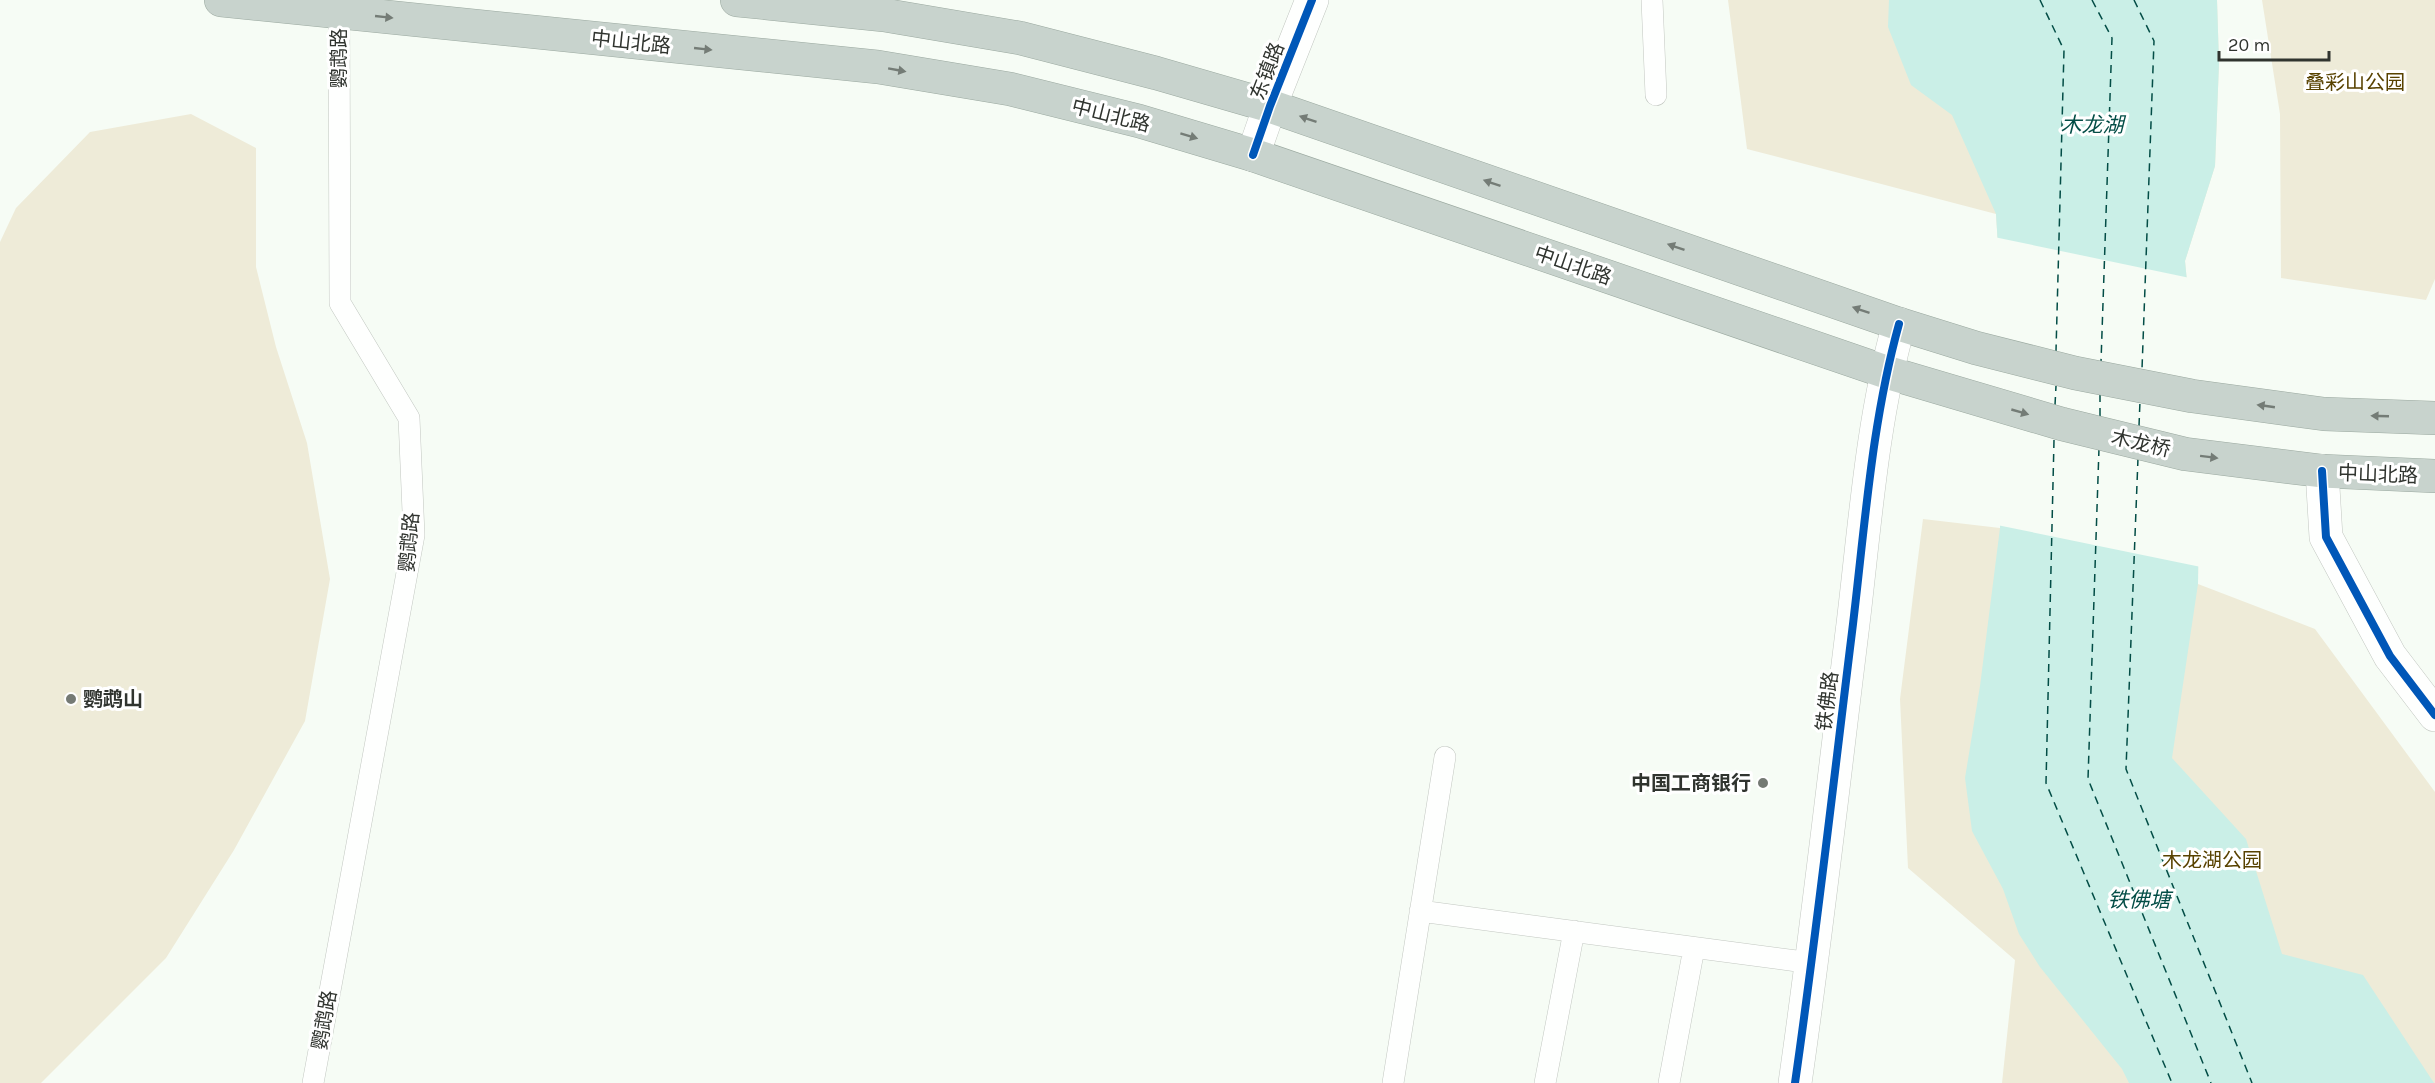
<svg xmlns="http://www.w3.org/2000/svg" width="2435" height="1083" viewBox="0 0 2435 1083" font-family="Karla,'Noto Sans SC',sans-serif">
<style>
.green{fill:#eeebd8}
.water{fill:#caefe7}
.pier{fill:#f6fcf5}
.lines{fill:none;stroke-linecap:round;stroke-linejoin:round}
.ferry{stroke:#034d46;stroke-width:1.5;stroke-dasharray:8 6;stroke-linecap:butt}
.lane-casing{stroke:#c2c7c1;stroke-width:22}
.street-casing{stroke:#c2c7c1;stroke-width:34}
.highway-casing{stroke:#9ba9a0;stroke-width:34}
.lane{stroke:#fefffe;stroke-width:21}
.street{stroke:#fefffe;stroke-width:33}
.highway{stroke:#c8d3cd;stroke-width:33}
.cycleway-casing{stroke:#fff;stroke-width:11}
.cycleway{stroke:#0057b8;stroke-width:8}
.oneway{fill:#747c76}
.poi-dot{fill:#757a74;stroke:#fff;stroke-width:2}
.labels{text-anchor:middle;stroke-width:6;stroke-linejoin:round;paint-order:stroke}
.street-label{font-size:20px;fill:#30342f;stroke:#fff}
.park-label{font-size:20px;fill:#584200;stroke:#fff}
.poi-label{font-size:20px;font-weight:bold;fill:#30342f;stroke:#fff;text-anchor:start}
.water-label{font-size:21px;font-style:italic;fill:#034d46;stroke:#fff}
</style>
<rect width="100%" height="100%" fill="#f6fcf5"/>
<path class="green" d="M1728 0H2217L2219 63 2215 166 2185 261 2200 418 2198 584 2315 629 2435 792V1083H2002L2015 960 1908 868 1900 699 1923 519 2000 528 2006 375 1996 214 1747 149Z
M2262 0H2435V279L2426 300 2281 278 2280 114Z
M191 114 256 148V267L276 347 307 443 330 579 305 721 234 850 166 958 41 1083H0V242L16 208 90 132Z"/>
<path class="water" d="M1889 0H2217L2219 63 2215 166 2185 261 2200 418 2198 584 2172 758 2246 839 2282 954 2363 975 2434 1083H2129L2122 1069 2040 967 2019 934 2003 889 1972 831 1965 778 1980 686 2000 528 2006 375 1996 214 1952 115 1911 85 1888 27Z"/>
<path class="pier" d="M1994 237 2190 278 2203 418 2201 567 1997 525 2003 375Z"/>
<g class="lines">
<path class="ferry" d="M2040 0 2064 50 2056 351
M2092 0 2112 38 2101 362
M2134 0 2154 41 2142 369
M2055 405 2056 386
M2100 416V394
M2139 426 2140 401
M2054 440 2046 783 2172 1083
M2099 448 2088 779 2211 1083
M2138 458 2126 769 2252 1083"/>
<g class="lane-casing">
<path id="lane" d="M1652 0 1656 95
M1420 911 1812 963
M313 1083 414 535 409 418 340 303 339 12
M1393 1083 1445 757
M1545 1083 1574 931
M1669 1083 1694 948"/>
</g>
<g class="street-casing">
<path id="street" d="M1253 155 1270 106 1312 0
M2322 471 2326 537 2390 656 2435 715
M1795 1083C1817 930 1834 777 1853 624 1865 524 1872 421 1899 324"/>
</g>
<g class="highway-casing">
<path id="highway" d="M221 0 878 67 1010 89 1139 121 1253 155 1886 372 2062 424 2185 454 2322 471 2435 476
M737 0 884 15 1020 38 1156 73 1270 106 1899 324 1976 348 2075 373 2192 396 2324 414 2435 418"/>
</g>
<use href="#lane" class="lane"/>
<use href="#street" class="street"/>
<use href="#highway" class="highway"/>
<g class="cycleway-casing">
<path id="cycleway" d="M1253 155 1270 106 1312 0
M2322 471 2326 537 2390 656 2435 715
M1795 1083C1817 930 1834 777 1853 624 1865 524 1872 421 1899 324"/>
</g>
<use href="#cycleway" class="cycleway"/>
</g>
<defs><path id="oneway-solid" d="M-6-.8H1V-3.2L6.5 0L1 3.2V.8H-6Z" transform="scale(1.5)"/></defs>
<g class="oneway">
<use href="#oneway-solid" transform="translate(384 17) rotate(6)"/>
<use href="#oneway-solid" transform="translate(703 49) rotate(6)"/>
<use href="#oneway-solid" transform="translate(897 70) rotate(10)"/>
<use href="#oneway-solid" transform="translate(1308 119) rotate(-161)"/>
<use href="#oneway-solid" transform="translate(1189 136) rotate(17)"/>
<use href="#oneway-solid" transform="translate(1492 183) rotate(-161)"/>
<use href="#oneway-solid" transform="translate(1676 247) rotate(-161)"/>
<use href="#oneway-solid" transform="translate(1861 310) rotate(-161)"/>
<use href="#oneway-solid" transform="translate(2266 406) rotate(-172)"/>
<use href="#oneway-solid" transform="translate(2020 412) rotate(16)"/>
<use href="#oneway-solid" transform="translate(2380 416) rotate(-178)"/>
<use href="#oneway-solid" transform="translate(2209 457) rotate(7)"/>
</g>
<g class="poi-dot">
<circle cx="71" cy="699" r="6"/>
<circle cx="1763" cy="783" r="6"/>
</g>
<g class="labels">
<g class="street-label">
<text transform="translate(631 42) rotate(6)" y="7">中山北路</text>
<text transform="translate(339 58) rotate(-90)" y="7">鹦鹉路</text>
<text transform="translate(1267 71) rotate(-69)" y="7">东镇路</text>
<text transform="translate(1111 115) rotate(14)" y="7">中山北路</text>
<text transform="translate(1573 265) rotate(19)" y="7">中山北路</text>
<text transform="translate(2141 443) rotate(13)" y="7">木龙桥</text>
<text transform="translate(2378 474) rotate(2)" y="7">中山北路</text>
<text transform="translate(409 542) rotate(-85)" y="7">鹦鹉路</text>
<text transform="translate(1827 701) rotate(-83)" y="7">铁佛路</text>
<text transform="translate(324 1020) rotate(-80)" y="7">鹦鹉路</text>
</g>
<g class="park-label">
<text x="2355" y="89">叠彩山公园</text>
<text x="2212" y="867">木龙湖公园</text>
</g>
<g class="poi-label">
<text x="83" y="706">鹦鹉山</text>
<text x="1751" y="790" text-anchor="end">中国工商银行</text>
</g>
<g class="water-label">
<text x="2092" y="132">木龙湖</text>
<text x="2139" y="907">铁佛塘</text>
</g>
</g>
<path d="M2219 51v9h110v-9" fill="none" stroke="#30342f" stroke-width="3"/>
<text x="2228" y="51" font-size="18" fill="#30342f" stroke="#ffffff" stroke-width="4.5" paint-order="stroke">20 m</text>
</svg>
